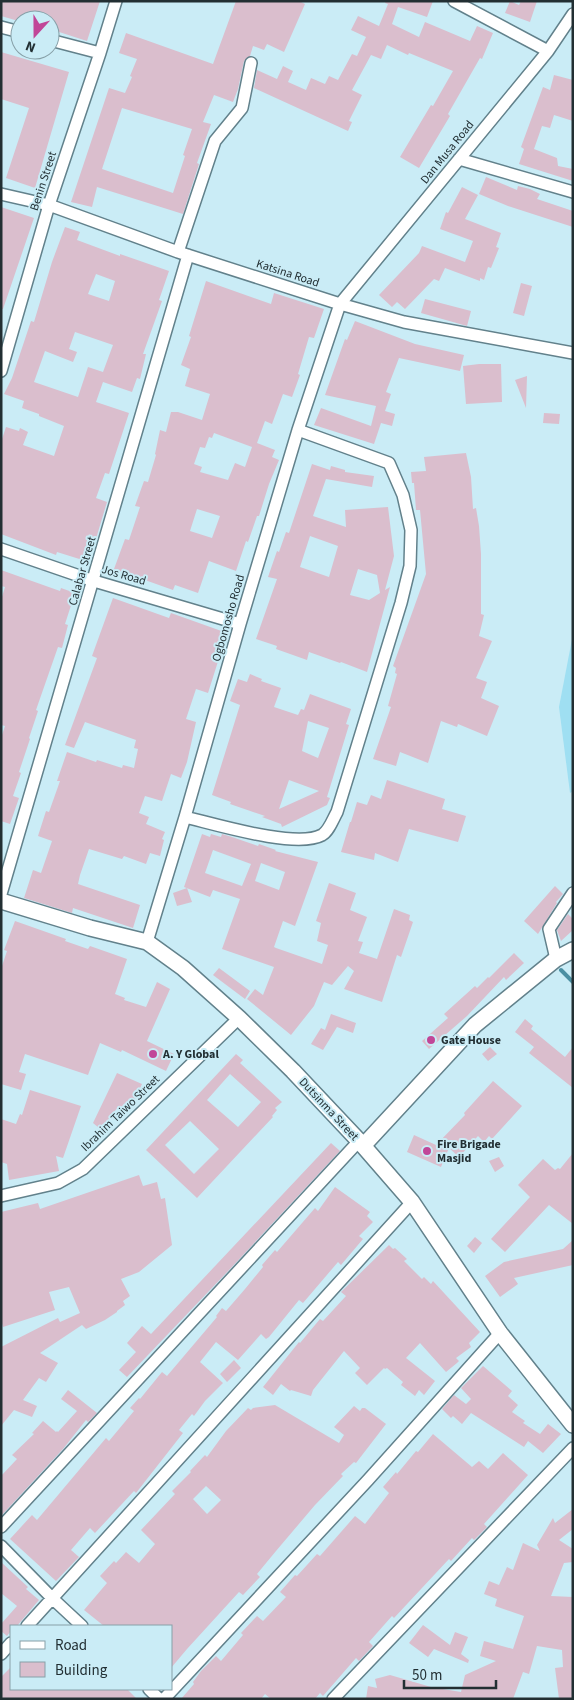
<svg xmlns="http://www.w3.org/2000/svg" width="574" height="1700" viewBox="0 0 574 1700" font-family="'Source Sans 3',sans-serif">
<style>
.green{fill:#9fdff2}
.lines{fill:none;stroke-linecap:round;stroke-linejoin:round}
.stream{stroke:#4a8fa2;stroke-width:4}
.building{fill:#dabecd;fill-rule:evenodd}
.minor-casing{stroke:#62818b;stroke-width:14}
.tertiary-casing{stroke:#62818b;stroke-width:18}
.minor{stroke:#fff;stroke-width:11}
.tertiary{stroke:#fff;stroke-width:15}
.poi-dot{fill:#c14698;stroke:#caecf6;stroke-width:2}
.labels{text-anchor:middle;stroke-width:4;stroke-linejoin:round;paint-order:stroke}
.street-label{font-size:12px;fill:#222f33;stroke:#caecf6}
.poi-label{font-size:12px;font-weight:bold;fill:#222f33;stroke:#caecf6;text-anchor:start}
</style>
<rect width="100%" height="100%" fill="#caecf6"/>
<path class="green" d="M573 634V791L570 793 559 707Z"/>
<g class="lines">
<path class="stream" d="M561 970 573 982"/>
</g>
<path class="building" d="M1 1H100L87 41 56 31 57 29 50 26V20H15L1 16Z
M236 1H299L305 4 284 52 267 44 264 50 253 46 250 56 244 61 238 89 233 102 214 95 203 122 211 124 197 163 199 164 183 214 97 187 92 207 71 202 109 88 125 93 132 77 130 76 137 59 119 53 126 33 213 64ZM122 108 192 129 183 155 185 156 173 193 102 169Z
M386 1H433L427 17 398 7 392 24 419 37 425 22 470 41 477 26 493 33 482 59 480 58 448 114 450 116 419 168 400 157 431 105 433 106 453 71 409 53 408 55 387 45 381 59 371 55 352 90 362 95 349 121 352 122 348 131 254 88 257 70 277 79 283 66 293 71 288 82 306 90 311 78 325 84 329 76 338 80 352 54 357 56 366 37 351 30 358 16 379 26 388 4 385 3Z
M510 1 519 5 521 1H537L530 22 505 13Z
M1 52 69 72 35 188 6 178 29 108 1 99Z
M554 75 573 80V121L554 115 550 128 542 126 534 149 557 158 558 166 573 169V181L519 164 524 149 521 147 543 87 550 90Z
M486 177 517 190 518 186 530 189 540 194 537 199 573 211V227L508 206 479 194Z
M462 187 478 195 465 219 501 233 496 247 499 248 491 268 488 267 484 280 480 278V281L445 268 439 281 434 279 405 309 397 302 392 307 379 295 419 253 422 246 465 262 473 241 440 229 446 212 448 213Z
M1 207 34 218 3 309H1Z
M65 227 80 232 77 240 120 256V254L169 271 159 300 162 301 143 354H146L140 379 137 378 132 392 103 382 96 402 129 413 109 474 105 473 96 498 107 502 89 562 57 552 56 555 1 534V442L6 427 19 431 20 428 28 432 23 445 54 456 64 426 39 416V414L22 408 24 401 4 394 12 378 31 321 34 322 52 262ZM96 274 115 281 109 301 88 294ZM75 332 113 345 103 372 88 367 78 397 34 382 45 351 73 362 77 352 69 349Z
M206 281 271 304 274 293 324 309 314 338 309 337 298 374 300 375 292 397 283 394 272 424 265 421 257 443 275 450 272 457 279 460 269 484 259 516H257L248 542 246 541 236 571 209 561 198 593 175 585 173 590 114 569 125 539 129 540 140 507 135 506 144 481 148 482 156 455 155 454 160 430 166 432 171 412H178L202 420 210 394 185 386 190 369 181 365 191 337 189 336ZM214 433 252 447 245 467 235 463 228 480 200 472 202 467 194 464 200 447 205 448 209 437 212 438ZM197 509 220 516 212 538 190 531Z
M521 283 532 286 524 316 513 313Z
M425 299 471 311 467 326 421 313Z
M355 321 415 344 464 355 460 371 399 358 386 392 391 394 385 411 395 414 392 426 381 423 374 444 314 425 321 408 371 426 376 406 325 395 345 339 347 340Z
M479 364H501L502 402 466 404 463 366Z
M527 376 526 408 515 380Z
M544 413 560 414 559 424 543 423Z
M466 453 471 477 473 509 476 508 479 526 481 554V614L484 615 479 636 492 641 476 678 487 682 481 698 499 706 487 736 458 724 457 727 441 721 428 763 400 752 396 766 373 759 391 707 388 706 397 674 395 673 396 668 393 666 426 574 420 510H416L414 483H412L411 472 426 471 424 457Z
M312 464 330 470 331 466 345 470V472L374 476 372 487 326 479 313 516 346 527 345 510 388 507 394 556 385 590 390 587 367 672 341 662 340 663 309 652 307 660 276 649 277 646 256 639 277 579 268 577 277 551 279 552 286 532 289 533ZM310 536 338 546 329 577 300 567ZM358 569 377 575 380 593 369 600 350 595Z
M1 570 60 591 61 588 75 593 65 624 68 625 62 648 58 647 36 710 38 711 29 738 30 739 19 772 21 773 13 796 19 798 10 824 1 821V738L5 726 1 725V600L5 587 1 586Z
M113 598 169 618 171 613 227 633 208 693 196 689 186 719 196 722 187 762 181 778 171 774 162 801 145 796 139 813 149 817 146 824 165 832 162 839 164 840 160 856 150 853 146 864 124 856 122 859 89 849 80 875 78 884 140 905 133 928 73 908 72 913 24 898 33 870 41 873 52 841 38 836 46 811 49 812 60 781H57L67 752 96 762 97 760 122 768 123 765 134 768 138 749 134 748 136 740 85 722 74 748 65 745 97 658 92 656Z
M250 674 262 679 261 681 281 688 274 707 298 715 301 709 304 710 310 694 351 709 346 724 349 725 327 797 330 798 327 805 282 827 281 824 262 817 265 816 230 804 231 802 212 795 240 705 230 701 238 679 247 682ZM308 721 329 728 318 758 302 751ZM289 780 319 791 279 809Z
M387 780 445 799 442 809 466 816 458 842 409 829 398 862 375 853 374 860 341 852 350 822H351L357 802 367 805 371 795 381 799Z
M202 834 210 837 211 834 221 837 222 834 232 837 258 846 259 844 276 850 275 851 318 862 295 926 283 921 274 947 276 948 322 964 328 945 317 941 321 923 316 921 329 883 356 893 350 910 367 917 358 941 363 942 359 953 377 959 394 909 410 915 409 920 413 922 401 957 397 955 382 1002 344 989 354 971 348 966 332 985 324 982 314 1006 291 1035 247 999 255 989 263 995 274 967 222 949 240 899 213 890 210 897 184 887ZM213 850 251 864 242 886 205 873ZM261 863 285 872 279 890 255 881Z
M555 886 563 894 556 902 557 903 538 934 524 921Z
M187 888 192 902 177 906 173 893Z
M568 914 573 919V930L561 941 557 930Z
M15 921 66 939 65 941 88 949 90 946 127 959 115 994 125 998 124 1000 146 1007 157 982 170 989 147 1041 174 1054 166 1071 122 1050 121 1052 100 1043 88 1075 25 1054 19 1072 26 1074 21 1090 1 1084V969L7 951 4 950Z
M514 953 524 963 506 980 504 977 467 1016 429 1049 422 1041 448 1018 444 1014 475 986 477 988 488 977 489 978Z
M219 968 250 991 245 999 213 975Z
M331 1014 356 1023 353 1033 337 1027 323 1050 311 1044 321 1028 325 1030Z
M525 1019 533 1026 531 1029 565 1057 573 1047V1088L529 1053 534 1047 515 1032Z
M490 1047 497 1054 488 1061 482 1054Z
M236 1054 243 1060 240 1063 282 1102 275 1108 277 1110 272 1116 273 1117 197 1198 146 1150ZM230 1074 261 1102 238 1127 207 1100ZM190 1121 219 1149 194 1174 165 1145Z
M117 1073 142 1084 129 1112 118 1107 104 1125 103 1124 99 1128 93 1123Z
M493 1081 522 1106 492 1139 489 1136 484 1142 478 1136 459 1157 449 1148 441 1167 407 1152 414 1135 436 1145 465 1115 464 1113Z
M30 1090 81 1106 63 1158 56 1156 59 1171 9 1180 7 1164 1 1162V1119L16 1124 20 1114 22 1115Z
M331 1143 340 1151 231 1268 127 1377 119 1370 136 1352 127 1343 142 1326 151 1334Z
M573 1153V1224L549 1205 505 1252 491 1239 530 1197 518 1185 543 1159 555 1170 558 1168 560 1169Z
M499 1157 504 1166 495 1172 489 1161Z
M139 1175 143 1186 157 1182 161 1199 165 1198 172 1245 139 1272 121 1279 130 1296 123 1301 125 1305 117 1311V1312L105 1320 86 1329 82 1325 40 1353 58 1363 46 1382 39 1378 23 1400 37 1406 32 1417 14 1410 1 1426V1347L58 1318 60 1322 80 1313 69 1287 49 1292 55 1310 3 1327 1 1320V1212L38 1203 40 1209Z
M335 1187 370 1212 367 1216 373 1222 359 1236 363 1239 341 1265 338 1262 303 1303 299 1300 269 1337 266 1339 261 1334 238 1360 216 1342 200 1362 223 1383 205 1401 194 1416 192 1414 179 1430 183 1433 136 1493 134 1491 95 1533 90 1528 71 1550 79 1557 56 1581 10 1539 32 1515 37 1520 106 1438 109 1441 134 1411 130 1408 139 1398 140 1399 162 1372 167 1376 217 1317 216 1316 222 1308 226 1311 245 1289 263 1267 262 1265 275 1250 277 1252 315 1208 318 1211Z
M475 1237 482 1243 474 1253 467 1246Z
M573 1240V1265L514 1278 518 1284 500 1297 485 1276 504 1262 563 1249Z
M389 1245 393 1249 395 1248 407 1259 404 1261 422 1279 424 1277 431 1284 433 1281 480 1332 469 1343 471 1347 456 1358 459 1361 457 1363 446 1372 420 1343 406 1358 435 1381 424 1395 419 1390 415 1396 401 1385 403 1382 387 1368 385 1369 384 1368 367 1385 355 1373 360 1368 344 1351 313 1390 311 1396 291 1390 290 1391 281 1384 273 1395 263 1387 299 1342 300 1343 320 1319 323 1321 346 1296 341 1292Z
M234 1360 241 1368 227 1382 220 1374Z
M483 1366 512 1391 508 1396 518 1405 512 1412 525 1421 523 1423 540 1434 548 1424 561 1434 543 1453 528 1441 524 1447 471 1413 462 1424 453 1416 451 1418 442 1409 454 1395 466 1404 471 1399 461 1388Z
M68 1390 97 1413 88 1422 86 1420 63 1449 1 1516V1476L17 1459 12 1455 34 1434 32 1433 43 1421 56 1432 57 1431 58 1432 77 1411 61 1399Z
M275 1405 339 1443 344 1435 334 1427 354 1406 360 1411 362 1408H365L386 1424 356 1463 354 1462 341 1474 343 1476 315 1505 276 1551 257 1574 260 1577 243 1595 239 1592 187 1649 171 1668V1626H104L84 1610 107 1583 100 1576 114 1561 116 1563 126 1552 139 1563 155 1544 141 1530 175 1494 172 1491 191 1472 190 1471 205 1455 207 1457 226 1431 248 1408 251 1410 253 1408ZM206 1486 221 1500 207 1514 193 1499Z
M433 1434 472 1467 479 1461 488 1469 503 1453 528 1475 484 1524 487 1527 474 1540 472 1538 451 1561 449 1559 394 1618 392 1616 369 1642 373 1646 359 1661 356 1658 323 1696 320 1693 315 1699H271L265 1694 261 1699H181L194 1684 193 1682 201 1671 216 1656 221 1661 243 1635 241 1633 257 1616 263 1621 286 1597 280 1592 295 1575 297 1576 317 1554 320 1556 355 1516 365 1524 389 1493 383 1487 396 1472 397 1474 416 1451 418 1452Z
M573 1509V1529L559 1540 573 1549V1562L564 1563 551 1596 573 1597V1699H559L555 1668 563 1667 562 1650 537 1646 529 1674 523 1672 513 1699H366L368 1686 377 1688 375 1679 390 1675 431 1687 461 1692 465 1675 496 1661 480 1656 484 1641 513 1649 524 1616 495 1606 497 1599 484 1594 489 1581 499 1585 507 1567 513 1570 523 1543 540 1551 537 1545 553 1518 555 1523Z
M1 1562 28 1587 26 1589 39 1600 17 1626H11V1631L7 1636 1 1631V1624L17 1606 1 1593Z
M423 1625 450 1645 455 1632 468 1637 461 1654 469 1660 468 1663 434 1649 428 1657 409 1643Z
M11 1667V1689H127L137 1699H1V1677Z"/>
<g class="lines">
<g class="minor-casing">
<path id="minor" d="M454 1 548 51
M1 27 20 32
M50 40 100 53
M459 159 573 192
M1 194 49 205 178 252 340 304 404 322 573 353
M178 252 215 141 242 108 251 63
M1 371 49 205 100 53 116 1
M1 549 94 581 240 624
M185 817C215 824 296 849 322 835 329 831 333 819 337 812L401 603 410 566 411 530 403 495 389 463 298 430
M1 894 188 255
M147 942 185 817 240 624 298 430 340 304 548 51 573 14
M556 959 549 929 573 893
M1 1196 58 1183 83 1169 239 1018
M1 1527 359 1141
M1 1546 53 1599 82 1626
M27 1626 412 1202
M1 1654 11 1643
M149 1689 159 1699
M164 1699 368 1480 500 1333
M333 1699 573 1448"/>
</g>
<g class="tertiary-casing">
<path id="tertiary" d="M1 901 90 928 147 942 183 968 239 1018 293 1071 359 1141 412 1202 500 1333 573 1425
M363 1146 475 1025 556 959 573 950"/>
</g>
<use href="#minor" class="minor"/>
<use href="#tertiary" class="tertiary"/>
</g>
<g class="poi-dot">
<circle cx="431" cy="1040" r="5"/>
<circle cx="153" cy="1054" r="5"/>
<circle cx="427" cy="1151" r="5"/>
</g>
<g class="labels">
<g class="street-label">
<text transform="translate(447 152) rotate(-51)" y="4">Dan Musa Road</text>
<text transform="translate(43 181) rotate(-72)" y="4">Benin Street</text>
<text transform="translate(288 273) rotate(18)" y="4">Katsina Road</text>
<text transform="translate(82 571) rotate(-74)" y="4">Calabar Street</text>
<text transform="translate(124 575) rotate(16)" y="4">Jos Road</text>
<text transform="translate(228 618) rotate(-74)" y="4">Ogbomosho Road</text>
<text transform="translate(329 1109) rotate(47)" y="4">Dutsinma Street</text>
<text transform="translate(120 1113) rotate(-44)" y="4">Ibrahim Taiwo Street</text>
</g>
<g class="poi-label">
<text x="441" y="1044">Gate House</text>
<text x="163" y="1058">A. Y Global</text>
<text x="437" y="1148">Fire Brigade<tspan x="437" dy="14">Masjid</tspan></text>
</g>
</g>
<rect width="574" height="1700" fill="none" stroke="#222f33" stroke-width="5"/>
<rect x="10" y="1625" width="162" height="65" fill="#caecf6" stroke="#87a0a8"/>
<rect x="20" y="1641" width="25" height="8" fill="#ffffff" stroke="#87a0a8"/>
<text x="55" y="1650" font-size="15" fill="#222f33">Road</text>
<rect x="20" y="1662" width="25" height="15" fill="#dabecd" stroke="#87a0a8"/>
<text x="55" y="1675" font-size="15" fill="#222f33">Building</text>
<g transform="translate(35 35) rotate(201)"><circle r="24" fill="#caecf6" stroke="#87a0a8"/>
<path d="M0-4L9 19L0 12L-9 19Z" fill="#c14698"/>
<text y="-8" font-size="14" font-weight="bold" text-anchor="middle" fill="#222f33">N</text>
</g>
<path d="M404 1680v8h92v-8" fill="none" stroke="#222f33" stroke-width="2.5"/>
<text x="412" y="1680" font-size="15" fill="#222f33" stroke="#caecf6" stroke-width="4" paint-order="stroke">50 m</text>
</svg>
